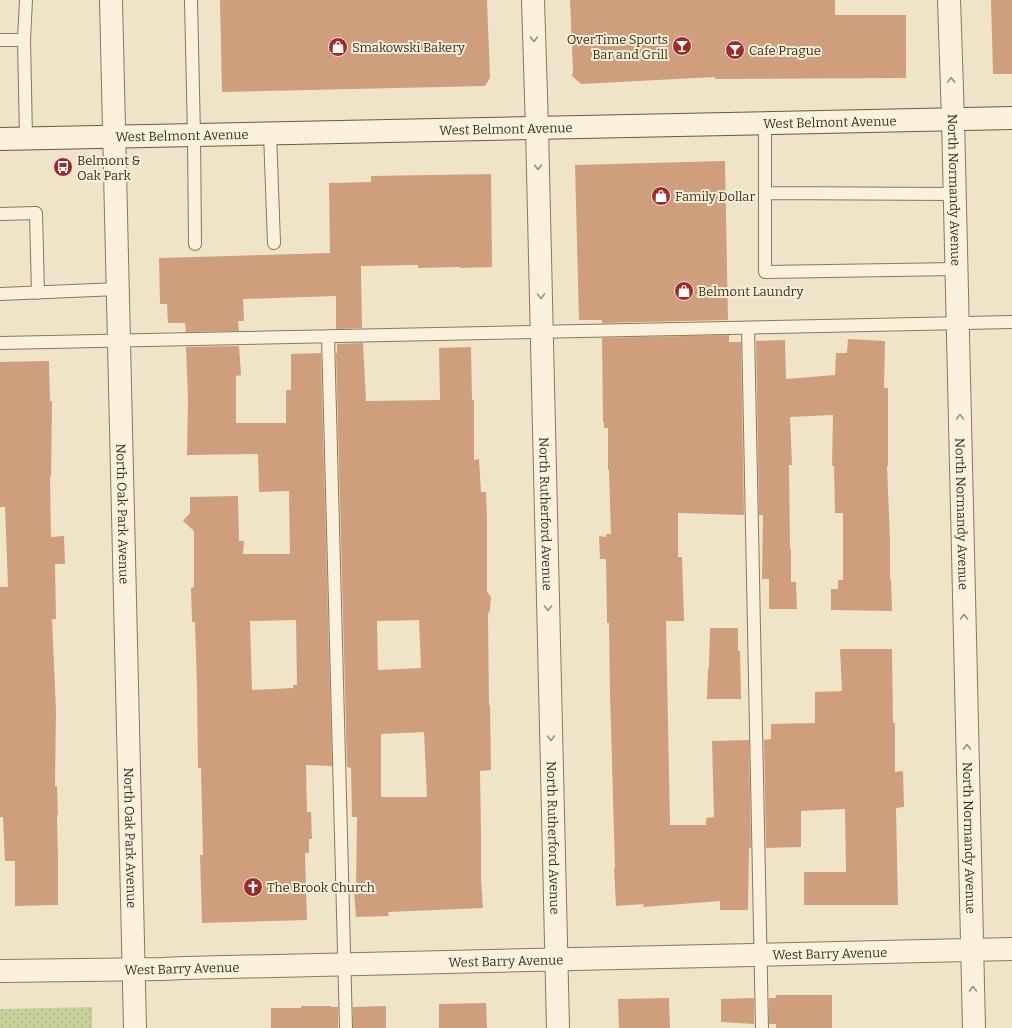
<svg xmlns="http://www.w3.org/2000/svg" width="1012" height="1028" viewBox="0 0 1012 1028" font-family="Bitter,serif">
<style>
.park{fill:url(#park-dots)}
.building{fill:#cf9f7d;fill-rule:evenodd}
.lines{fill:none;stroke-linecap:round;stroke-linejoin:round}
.service-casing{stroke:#8d765c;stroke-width:14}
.minor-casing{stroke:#8d765c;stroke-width:24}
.tertiary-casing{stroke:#8d765c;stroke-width:24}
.secondary-casing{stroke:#6f573f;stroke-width:24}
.service{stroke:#faf1dc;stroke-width:12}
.minor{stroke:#faf1dc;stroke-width:22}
.tertiary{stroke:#faf1dc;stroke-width:22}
.secondary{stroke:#faf1dc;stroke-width:22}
.oneway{stroke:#9c907e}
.labels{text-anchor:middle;stroke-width:4;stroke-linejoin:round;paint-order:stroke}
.poi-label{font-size:13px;fill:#3d2e20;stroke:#f7eed8;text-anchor:start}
.street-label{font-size:13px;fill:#3d2e20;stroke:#f7eed8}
</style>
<defs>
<pattern id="park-dots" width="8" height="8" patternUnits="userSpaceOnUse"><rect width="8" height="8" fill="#c9cf9b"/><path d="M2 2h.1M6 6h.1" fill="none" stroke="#aeb285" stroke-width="1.8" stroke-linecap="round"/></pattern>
</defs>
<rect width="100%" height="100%" fill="#f0e4c8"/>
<path class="park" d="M92 1007V1028H0V1009Z"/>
<path class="building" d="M220 0H487L490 78 485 86 222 92Z
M570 0H835V15H906V78L715 79V77L581 84 572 76 573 71Z
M991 0H1012V74H993Z
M725 161 728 320 602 323V320H579L575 165Z
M491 174 492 267 460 268V267L418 268V265L361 266 362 328 336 329V296L243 299 244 321H238L239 331 186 332 185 323H168L167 304H160L159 258 330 253 329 183 371 182V176Z
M729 335V342H741L744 515 678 513V557H682L684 621H666L670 825H706V818L714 817 712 741 749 740 751 848H749L748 910H720V901L643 907 644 904 616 906 614 868H615L610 693 609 623H607L606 559H600L599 536 606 537V534H611L609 470H608V428H604V422H603L602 338Z
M848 339 885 341 884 388H888V466H887L890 541V579H891L892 611 831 610V589H838V580H843V513H835L834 466H832L833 415 790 417 792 465H789L790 549H791V582H796L797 609H769V579H762L763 515H759L756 341 785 340 786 379 835 375 836 353H847Z
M363 343 366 401 440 400 439 348 471 347 472 400H474V460L479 459 481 492H486L487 519V592L491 597 490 610 488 614 489 705H490L491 770 480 771 481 831V879L483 908 388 912 389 916 356 917 354 890H356L357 817H352L351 768 347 767 336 353H337V344ZM419 620 421 668 378 670 377 621ZM424 732 427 797H381V734Z
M239 346 241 375 236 376V423H286V390H291V354L321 353 332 766 306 765 307 812H311L312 839H309V853H305L307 920 202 923 200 855H203L201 768H198L197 688 195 622H192L191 588 194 587V531L183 521 190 513V497L238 496 239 541H244L243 554H290L289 491 259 492 258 454 187 455 188 399 186 347ZM296 620 297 685H293V688L252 690 250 621Z
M49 361 50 401H52L51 477H50L51 537 64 536 65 564H55L56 619H52L56 711 55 786H57L58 815H57L58 859V905L15 906V861H5L3 817H0V587H8L5 507H0V362Z
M710 628H738V651H740L741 699H707L708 668H709Z
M840 649H892L893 723H895V772L903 771 904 807 896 808 898 905H804V872H846L845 809 801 811V847L766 848 764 740 771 739V724L815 723V692L842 691Z
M776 995H832V1028H776V1024H769V998H776Z
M669 998 670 1028H619L618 999Z
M754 998V1024L721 1022V999Z
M486 1003 487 1028H439V1004Z
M301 1006H331V1007H338V1028H271V1008H301Z
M386 1006V1028H353V1007Z"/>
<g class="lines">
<g class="service-casing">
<path id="service" d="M191 0 194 135 195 244
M0 40H24L26 0
M24 40 26 138
M765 123V272L956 269
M270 133 274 243
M765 193 954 194
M0 214 36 213 38 293
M0 294 118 289
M748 328 762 1028
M328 336 346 1028
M0 343 1012 322"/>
</g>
<g class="minor-casing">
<g id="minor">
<path id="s1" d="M533 0 537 128 558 1028"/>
<path id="s2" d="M949 0 953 119 974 1028"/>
<path id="s3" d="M0 971 163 969 184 968 1012 949"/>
</g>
</g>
<g class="tertiary-casing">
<g id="tertiary">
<path id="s4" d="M111 0 135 1028"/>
</g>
</g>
<g class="secondary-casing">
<g id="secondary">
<path id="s5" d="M0 139 1012 118"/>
</g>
</g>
<use href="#service" class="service"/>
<use href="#minor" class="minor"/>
<use href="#tertiary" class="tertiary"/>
<use href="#secondary" class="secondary"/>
</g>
<defs><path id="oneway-chevron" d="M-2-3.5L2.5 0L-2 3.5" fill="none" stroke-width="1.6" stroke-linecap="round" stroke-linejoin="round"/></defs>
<g class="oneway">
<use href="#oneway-chevron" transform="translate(534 39) rotate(88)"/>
<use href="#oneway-chevron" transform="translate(951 80) rotate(-92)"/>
<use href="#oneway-chevron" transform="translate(538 167) rotate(89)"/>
<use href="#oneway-chevron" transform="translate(541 296) rotate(89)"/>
<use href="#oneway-chevron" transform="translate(960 417) rotate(-91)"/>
<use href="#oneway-chevron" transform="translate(548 608) rotate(89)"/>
<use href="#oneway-chevron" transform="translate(964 617) rotate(-91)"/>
<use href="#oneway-chevron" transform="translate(551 738) rotate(89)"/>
<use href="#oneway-chevron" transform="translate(967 747) rotate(-91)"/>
<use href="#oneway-chevron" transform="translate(973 989) rotate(-91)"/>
</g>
<defs>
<g id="bar-disc" transform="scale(1)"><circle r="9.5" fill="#9e2a2b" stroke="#f7eed8"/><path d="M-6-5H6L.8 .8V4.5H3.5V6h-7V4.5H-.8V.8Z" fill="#fff"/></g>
<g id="shop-disc" transform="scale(1)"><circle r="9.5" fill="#9e2a2b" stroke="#f7eed8"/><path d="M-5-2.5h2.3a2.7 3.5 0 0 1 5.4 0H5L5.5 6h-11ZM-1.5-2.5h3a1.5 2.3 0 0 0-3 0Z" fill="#fff"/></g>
<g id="bus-disc" transform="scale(1)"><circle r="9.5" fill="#9e2a2b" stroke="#f7eed8"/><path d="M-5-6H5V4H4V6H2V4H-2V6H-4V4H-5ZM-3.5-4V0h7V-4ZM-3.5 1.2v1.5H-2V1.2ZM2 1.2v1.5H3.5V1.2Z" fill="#fff"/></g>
<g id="church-disc" transform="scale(1)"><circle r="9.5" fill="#9e2a2b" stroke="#f7eed8"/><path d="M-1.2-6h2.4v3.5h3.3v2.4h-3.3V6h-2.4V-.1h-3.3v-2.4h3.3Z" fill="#fff"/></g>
</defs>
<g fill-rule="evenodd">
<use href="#bar-disc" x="682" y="46"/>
<use href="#shop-disc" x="338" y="47"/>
<use href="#bar-disc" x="735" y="50"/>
<use href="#bus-disc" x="63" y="167"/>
<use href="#shop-disc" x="661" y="196"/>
<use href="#shop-disc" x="684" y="291"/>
<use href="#church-disc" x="253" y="887"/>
</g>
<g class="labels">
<g class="poi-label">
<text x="668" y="44" text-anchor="end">OverTime Sports<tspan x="668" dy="15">Bar and Grill</tspan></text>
<text x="352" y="52">Smakowski Bakery</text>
<text x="749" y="55">Cafe Prague</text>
<text x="77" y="165">Belmont &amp;<tspan x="77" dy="15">Oak Park</tspan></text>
<text x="675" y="201">Family Dollar</text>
<text x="698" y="296">Belmont Laundry</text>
<text x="267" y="892">The Brook Church</text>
</g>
<g class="street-label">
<text dy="5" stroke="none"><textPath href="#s5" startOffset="830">West Belmont Avenue</textPath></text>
<text dy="5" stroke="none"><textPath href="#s5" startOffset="506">West Belmont Avenue</textPath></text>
<text dy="5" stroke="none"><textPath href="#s5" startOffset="182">West Belmont Avenue</textPath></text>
<text dy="5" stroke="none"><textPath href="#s2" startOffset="190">North Normandy Avenue</textPath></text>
<text dy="5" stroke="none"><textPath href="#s4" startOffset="514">North Oak Park Avenue</textPath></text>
<text dy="5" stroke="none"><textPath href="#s1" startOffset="514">North Rutherford Avenue</textPath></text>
<text dy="5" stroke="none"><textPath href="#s2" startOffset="514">North Normandy Avenue</textPath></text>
<text dy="5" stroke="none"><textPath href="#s4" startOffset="838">North Oak Park Avenue</textPath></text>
<text dy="5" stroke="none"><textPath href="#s1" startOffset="838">North Rutherford Avenue</textPath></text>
<text dy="5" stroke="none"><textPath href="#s2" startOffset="838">North Normandy Avenue</textPath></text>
<text dy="5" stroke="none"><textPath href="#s3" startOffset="830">West Barry Avenue</textPath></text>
<text dy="5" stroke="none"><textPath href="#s3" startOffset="506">West Barry Avenue</textPath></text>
<text dy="5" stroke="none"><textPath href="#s3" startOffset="182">West Barry Avenue</textPath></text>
</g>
</g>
</svg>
